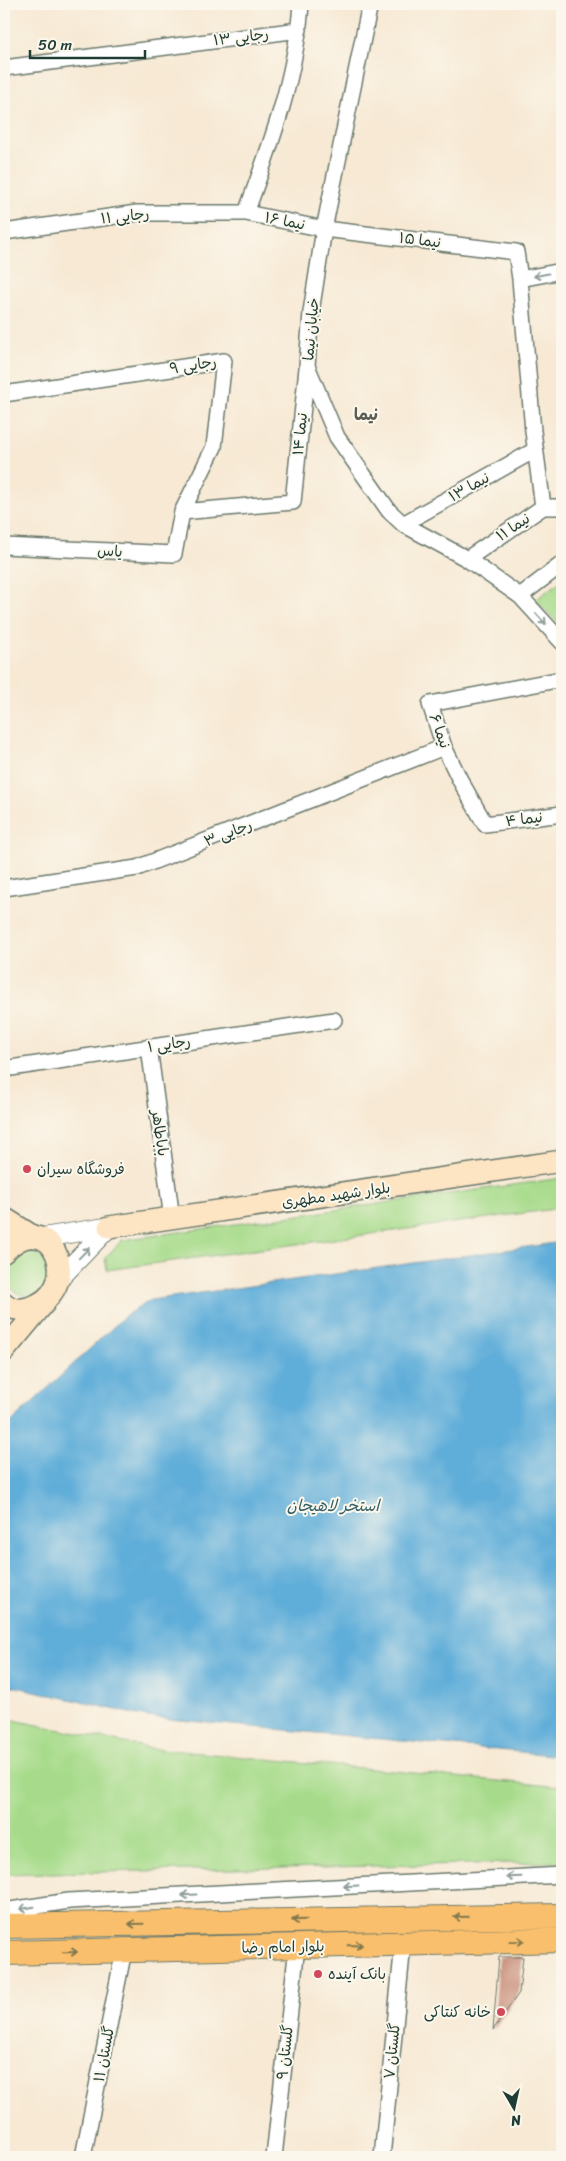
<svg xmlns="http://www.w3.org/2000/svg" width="566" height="2161" viewBox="0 0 566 2161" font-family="Sriracha,'Playpen Sans Arabic',sans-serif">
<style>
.green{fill:#a7db8b;stroke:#638c60}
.water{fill:#5fadd9;stroke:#3f7586}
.building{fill:#cc9683}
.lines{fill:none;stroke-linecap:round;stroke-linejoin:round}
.minor-casing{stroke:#6b796c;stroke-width:18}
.tertiary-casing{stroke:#6b796c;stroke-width:21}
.secondary-casing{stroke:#6b796c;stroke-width:24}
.primary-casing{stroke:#6b796c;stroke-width:26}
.minor{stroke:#fff;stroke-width:15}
.tertiary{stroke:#fff;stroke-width:19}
.secondary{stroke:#fde5c4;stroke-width:21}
.primary{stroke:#f9bf6c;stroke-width:24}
.oneway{stroke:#8f9e9a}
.oneway2{stroke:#81784d}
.poi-dot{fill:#d1495b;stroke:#fbf7ec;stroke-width:2}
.labels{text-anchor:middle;stroke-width:4;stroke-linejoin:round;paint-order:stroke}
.street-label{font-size:15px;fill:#1f3d34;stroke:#fbf7ec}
.poi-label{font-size:15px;fill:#1f3d34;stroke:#fbf7ec;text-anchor:start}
.neighbourhood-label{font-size:16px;font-weight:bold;fill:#5c5c50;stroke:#fbf7ec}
.water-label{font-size:16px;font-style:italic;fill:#325f66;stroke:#fbf7ec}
</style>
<rect width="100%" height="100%" fill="#fbf7ec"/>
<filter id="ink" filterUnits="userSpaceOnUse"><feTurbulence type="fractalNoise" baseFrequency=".02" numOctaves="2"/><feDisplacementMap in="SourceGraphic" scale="10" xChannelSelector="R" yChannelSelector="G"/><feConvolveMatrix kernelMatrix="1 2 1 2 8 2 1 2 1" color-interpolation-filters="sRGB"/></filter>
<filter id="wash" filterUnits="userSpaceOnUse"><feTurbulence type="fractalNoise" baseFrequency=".0096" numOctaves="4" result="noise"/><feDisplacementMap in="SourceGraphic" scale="20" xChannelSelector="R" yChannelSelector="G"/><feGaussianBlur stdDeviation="1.12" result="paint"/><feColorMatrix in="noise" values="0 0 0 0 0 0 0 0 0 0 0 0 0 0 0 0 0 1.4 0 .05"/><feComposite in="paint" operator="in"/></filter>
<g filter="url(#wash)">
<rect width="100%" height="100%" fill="#f7e9d4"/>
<path class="green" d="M562 580V627L535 600Z
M562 1178V1208L107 1270 105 1258 122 1240Z
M6 1274a22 22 0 1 1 44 0a22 22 0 1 1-44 0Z
M4 1718 149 1748 562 1787V1862L4 1874Z"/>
<path class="water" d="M562 1242V1756L147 1717 4 1684V1429L126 1315 151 1300Z"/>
<g id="blocks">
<path class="building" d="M499 1957H523L519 1993 493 2030Z"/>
</g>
</g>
<g filter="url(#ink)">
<use href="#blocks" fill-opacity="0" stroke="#6b796c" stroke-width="1"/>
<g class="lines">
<g class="minor-casing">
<path id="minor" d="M370 4 324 229 311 312 307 366 337 437 389 511 403 524 467 559 520 596 562 642
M4 68 299 30
M246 213C271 144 296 77 301 4
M4 232 137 213H246L324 229 516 252 520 279 533 431 543 507
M520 279 562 271
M4 394 224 361 214 447 182 512 174 554 4 546
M182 512 293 502 307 368
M403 524 535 450
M467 559 543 507H562
M520 596 562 564
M562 679 430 704 444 747 460 780 485 824 562 814
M4 888 137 868 444 747
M149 1047 172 1219
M4 1069 334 1020
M4 1911 69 1901 562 1875
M83 2157 124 1950
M274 2157 297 1946
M382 2157 403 1944"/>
</g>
<g class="tertiary-casing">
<path id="tertiary" d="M40 1238 109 1227
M59 1279 109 1227"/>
</g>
<g class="secondary-casing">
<path id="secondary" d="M4 1218 34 1237
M109 1227 562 1161
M4 1252C53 1201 87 1292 28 1308 19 1310 11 1310 4 1303
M4 1351 45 1302"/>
</g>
<g class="primary-casing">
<path id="primary" d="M4 1926 562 1916
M4 1953 562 1940"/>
</g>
<use href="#minor" class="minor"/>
<use href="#tertiary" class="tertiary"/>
<use href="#secondary" class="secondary"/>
<use href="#primary" class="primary"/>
</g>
<defs><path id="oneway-shaft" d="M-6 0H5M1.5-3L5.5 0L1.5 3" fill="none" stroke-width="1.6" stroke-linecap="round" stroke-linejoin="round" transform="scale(1.25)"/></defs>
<g class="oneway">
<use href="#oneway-shaft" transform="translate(541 275) rotate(169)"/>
<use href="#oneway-shaft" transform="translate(541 619) rotate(47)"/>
<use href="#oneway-shaft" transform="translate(84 1253) rotate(-46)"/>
<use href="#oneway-shaft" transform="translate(514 1877) rotate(178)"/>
<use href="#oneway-shaft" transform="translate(351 1886) rotate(177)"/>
<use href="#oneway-shaft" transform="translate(189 1895) rotate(177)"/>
<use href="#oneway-shaft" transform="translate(27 1908) rotate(171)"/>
</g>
<g class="oneway2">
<use href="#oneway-shaft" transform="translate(461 1917) rotate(179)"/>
<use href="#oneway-shaft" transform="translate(299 1920) rotate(179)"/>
<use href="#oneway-shaft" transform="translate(136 1924) rotate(179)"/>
<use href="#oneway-shaft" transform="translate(517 1941) rotate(-1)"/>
<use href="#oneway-shaft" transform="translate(355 1945) rotate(-1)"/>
<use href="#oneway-shaft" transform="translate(70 1952) rotate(-1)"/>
</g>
</g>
<g class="poi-dot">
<circle cx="27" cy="1169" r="5"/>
<circle cx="318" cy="1974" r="5"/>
<circle cx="501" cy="2012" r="5"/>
</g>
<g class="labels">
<g class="street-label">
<text transform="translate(241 37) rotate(-7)" y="5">رجایی ۱۳</text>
<text transform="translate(125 216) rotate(-6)" y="5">رجایی ۱۱</text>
<text transform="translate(285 221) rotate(11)" y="5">نیما ۱۶</text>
<text transform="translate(420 240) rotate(7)" y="5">نیما ۱۵</text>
<text transform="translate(311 329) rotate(-85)" y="5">خیابان نیما</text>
<text transform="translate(193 365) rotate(-9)" y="5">رجایی ۹</text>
<text transform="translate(300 434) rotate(-84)" y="5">نیما ۱۴</text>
<text transform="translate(469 487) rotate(-29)" y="5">نیما ۱۳</text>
<text transform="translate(513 527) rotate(-34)" y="5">نیما ۱۱</text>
<text transform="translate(110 551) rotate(3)" y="5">یاس</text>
<text transform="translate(440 731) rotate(70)" y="5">نیما ۶</text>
<text transform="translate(524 819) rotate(-7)" y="5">نیما ۴</text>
<text transform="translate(228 833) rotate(-21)" y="5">رجایی ۳</text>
<text transform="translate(169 1044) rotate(-8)" y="5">رجایی ۱</text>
<text transform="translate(160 1133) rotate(82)" y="5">باباطاهر</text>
<text transform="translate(336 1195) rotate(-8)" y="5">بلوار شهید مطهری</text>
<text transform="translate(283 1947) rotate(-1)" y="5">بلوار امام رضا</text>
<text transform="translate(392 2051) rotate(-84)" y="5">گلستان ۷</text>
<text transform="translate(285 2052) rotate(-84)" y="5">گلستان ۹</text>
<text transform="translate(104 2054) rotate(-79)" y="5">گلستان ۱۱</text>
</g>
<g class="poi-label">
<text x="37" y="1174">فروشگاه سیران</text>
<text x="328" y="1979">بانک آینده</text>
<text x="491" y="2017" text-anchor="end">خانه کنتاکی</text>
</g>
<g class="neighbourhood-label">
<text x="366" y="420">نیما</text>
</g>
<g class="water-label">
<text x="333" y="1511">استخر لاهیجان</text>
</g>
</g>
<rect width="566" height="2161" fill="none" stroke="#fbf7ec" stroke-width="20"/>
<g transform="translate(514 2108) rotate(171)" stroke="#fbf7ec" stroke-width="4" paint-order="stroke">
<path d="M0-4L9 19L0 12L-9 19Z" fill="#1f3d34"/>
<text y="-8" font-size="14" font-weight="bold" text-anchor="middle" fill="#1f3d34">N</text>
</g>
<path d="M30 50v8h115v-8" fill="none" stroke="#1f3d34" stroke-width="2.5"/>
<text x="38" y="50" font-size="15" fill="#1f3d34" stroke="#fbf7ec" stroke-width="4" paint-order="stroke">50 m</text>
</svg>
